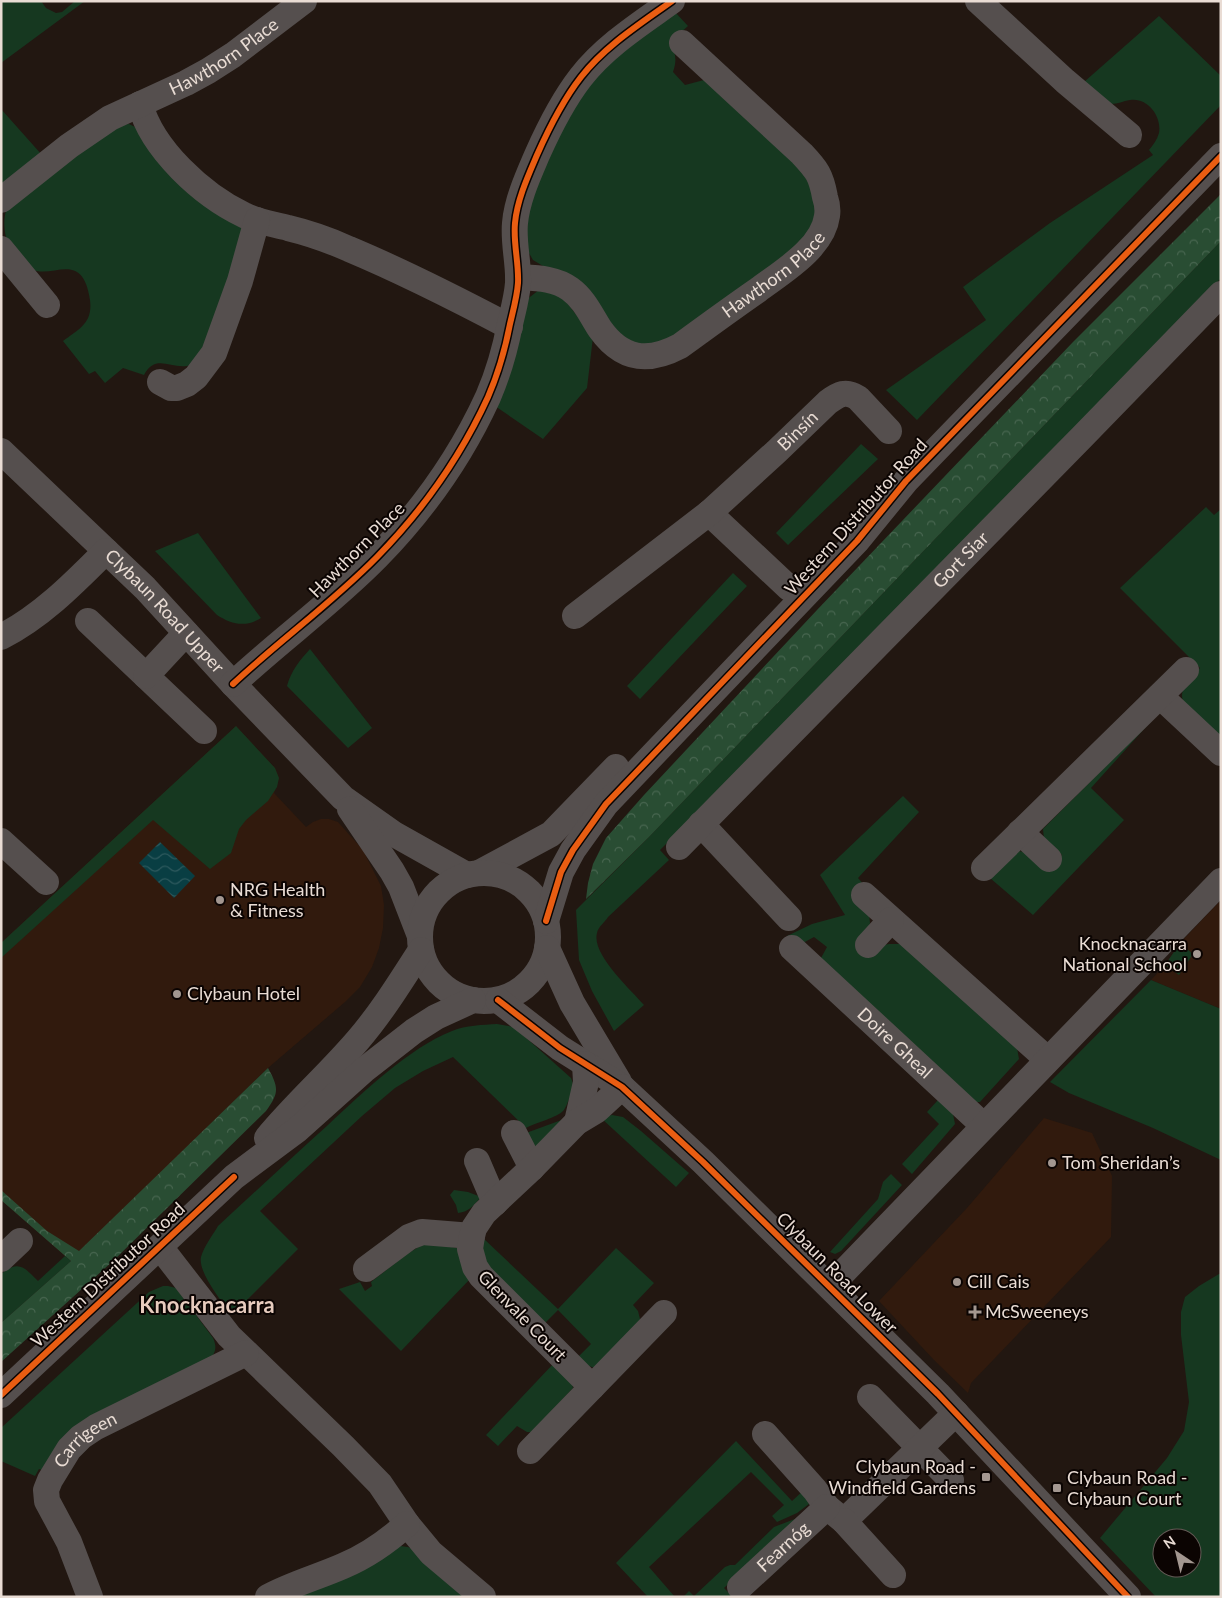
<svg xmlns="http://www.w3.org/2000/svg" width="1222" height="1598" viewBox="0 0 1222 1598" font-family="Lato,sans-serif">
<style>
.built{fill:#311a0d}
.green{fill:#163820;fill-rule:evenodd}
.forest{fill:url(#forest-crowns)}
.water{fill:url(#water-waves)}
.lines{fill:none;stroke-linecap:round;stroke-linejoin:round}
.minor{stroke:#554f4e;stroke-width:26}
.cycleway-casing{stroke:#0b0402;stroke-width:9}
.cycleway{stroke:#e95d12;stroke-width:6}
.poi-dot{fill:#a39790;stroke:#0b0402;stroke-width:2}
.labels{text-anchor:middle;stroke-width:4;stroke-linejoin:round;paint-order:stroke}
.street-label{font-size:18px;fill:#e9dcd4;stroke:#0b0402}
.poi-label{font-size:18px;fill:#e9dcd4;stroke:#0b0402;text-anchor:start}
.district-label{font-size:22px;font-weight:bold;fill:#e7ccbe;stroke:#0b0402}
</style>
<defs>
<pattern id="forest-crowns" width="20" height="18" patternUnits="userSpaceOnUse" patternTransform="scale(1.25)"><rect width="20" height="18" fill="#294d33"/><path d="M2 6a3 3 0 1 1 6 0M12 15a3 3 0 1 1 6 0" fill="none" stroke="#486650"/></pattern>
<pattern id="water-waves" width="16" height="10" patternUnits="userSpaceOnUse" patternTransform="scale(1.25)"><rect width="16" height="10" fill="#093e43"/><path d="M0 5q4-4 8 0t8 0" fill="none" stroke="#2d595d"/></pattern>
</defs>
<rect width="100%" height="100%" fill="#221711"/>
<path class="built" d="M236 726 275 768 279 778 274 793 306 827 313 822 321 819H329L338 822 363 850 381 886 384 905 383 928 379 948 372 967 360 987 345 1002 268 1068 71 1261 1 1200V943Z
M1221 900V1009L1151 980 1165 965 1180 943Z
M1044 1118 1092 1133 1112 1176 1111 1237 971 1383 968 1393 934 1360 879 1301 967 1208Z"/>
<path class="green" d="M1 1H41L46 8 56 13 62 12 75 1H85L1 63Z
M675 12 688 26 670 42C676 53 677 60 673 72L685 85 704 80 804 170 819 208 803 243 668 344 632 346 548 269 533 260 525 246 530 199 537 177 581 94 613 59Z
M1159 16 1221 76V105L917 420 886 390 986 320 963 287 1050 223 1153 155 1149 150C1153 145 1157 140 1159 133 1162 117 1148 97 1130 100 1123 101 1118 104 1111 104L1084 82Z
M1 109 42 155 1 186Z
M129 124 135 127 143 137 243 228 214 331 191 365C172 371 156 352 144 375L123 368 105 383 95 371 89 374 63 341C79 329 93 323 90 300 82 247 51 282 29 268 25 265 22 260 19 256 16 253 11 249 9 245 4 236 3 220 6 211 7 206 11 202 14 198L121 125Z
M1221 241V278L1200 301 759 751 660 850 669 860 608 917C605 922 598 927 597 933 591 954 631 990 644 1005L614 1031 592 991 579 960 576 910 649 837Z
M539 290 562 296 593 337 587 388 543 439 495 406 526 300Z
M861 444 878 459 788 545 776 533Z
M1206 507 1214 515 1221 509V741L1184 704C1177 688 1190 680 1200 668L1120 588Z
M198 533 252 606 261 618C245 628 231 624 217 615L155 551Z
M733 573 747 586 640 699 627 686Z
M310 649 372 728 348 748 287 686C291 671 300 660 310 649Z
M1154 718 1091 788 1124 820 1033 915 990 878 1018 851 1024 852 1048 869 1062 855 1044 839 1043 829Z
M236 726 275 768 279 778 277 787 268 801 246 820 239 829 231 853 210 869 153 820 1 958V943Z
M903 796 919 812 858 878 866 887 870 923 869 928 884 945 889 944H901L1017 1048 1019 1059 980 1102H975L821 958 827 947 814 937 803 943 791 940 787 936 812 924 845 915 820 875Z
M1180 943 1193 954 1179 975 1165 965Z
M1151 980 1221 1009V1160L1153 1128 1069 1093 1050 1082Z
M497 1024 514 1027 571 1078C574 1085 574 1090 570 1097 568 1101 566 1108 563 1111 558 1117 535 1123 526 1128L453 1057 423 1071 395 1088 362 1116 260 1211 298 1249 233 1314 229 1312C220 1299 198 1272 201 1257 204 1246 213 1235 218 1226 255 1192 291 1158 328 1125 362 1093 409 1048 452 1031 466 1025 483 1025 497 1024Z
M938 1100 953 1114 955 1124 912 1174 902 1164 939 1124 927 1112Z
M612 1115 623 1117 641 1131 689 1173 676 1187 601 1118Z
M567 1118 532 1155 526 1133Z
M891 1174 902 1185 841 1251 835 1254 830 1252 878 1199 883 1182Z
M454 1190 468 1192 481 1197C474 1205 469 1212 458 1213L456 1205 450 1195Z
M483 1238 558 1309 616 1248 654 1283 633 1305 638 1311 641 1323 595 1368 589 1366 577 1358 591 1344 558 1310 545 1323 488 1266 483 1251Z
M427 1242 457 1248 471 1278 401 1351 339 1289 360 1282 365 1291 372 1286 371 1282 407 1254Z
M65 1256 71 1261 1 1323V1274C19 1260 24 1267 38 1281Z
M1219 1274H1221V1597H1156L1100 1538 1167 1458 1184 1431 1189 1402 1181 1335V1312L1185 1297 1199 1286ZM1162 1538H1192V1568H1162Z
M163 1286H168L176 1288 213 1338C217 1347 216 1352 210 1359L44 1471 39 1469 35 1476 1 1461V1428L149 1292Z
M554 1363 572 1383 573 1388 532 1432H527L517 1426 498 1446 486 1435Z
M736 1441 792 1501 804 1490 809 1504 797 1513 777 1522 772 1516 784 1505 751 1472 649 1567 675 1597H648L616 1563Z
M800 1517 724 1588 733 1597H683L689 1591 694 1596 725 1567 730 1565H735L774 1527Z
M400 1546 408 1547 414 1550 467 1597H297Z"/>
<path class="forest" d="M1221 194V241L649 837 586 899 588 883 593 864 606 838 644 795 817 610 1073 342Z
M268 1068C279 1088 279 1093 266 1111L114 1260 1 1362V1323L71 1261 1 1200V1190L47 1231 79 1251Z"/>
<path class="water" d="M160 842 195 876 174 898 139 863Z"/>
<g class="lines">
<g class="minor">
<path d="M978 1 1065 81 1129 135"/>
<path d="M140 104C152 149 202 195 244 215 257 222 273 224 288 228 309 233 329 240 349 249 404 272 457 299 510 327"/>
<path id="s1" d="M1 200 69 146 110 118 186 83 208 71 233 55 304 1"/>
<path d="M1 249 47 305"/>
<path id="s2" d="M518 277C536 278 555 278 570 289 584 299 591 315 600 329 622 360 648 363 680 346 706 327 732 308 758 290 782 272 823 248 827 216 828 210 827 203 825 197 821 175 817 170 802 154L682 43"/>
<path d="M160 382 171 388H177L187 384 196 377 214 353 240 281 257 220"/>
<path id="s3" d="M1 451 145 588 233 684 343 798 394 834 467 875"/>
<path d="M709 513 789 588"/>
<path id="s4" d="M575 616 709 513 776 452 828 402C839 394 846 390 858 398L889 431"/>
<path d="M88 621 204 731"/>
<path d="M1 637C42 616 74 583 106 551"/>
<path d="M146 676 186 633"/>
<path d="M233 684C280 640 332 603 377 557 422 511 461 456 488 397 498 374 505 350 510 324 513 311 517 297 518 283 519 263 513 243 515 223 517 200 528 176 537 155 549 128 563 100 581 77 605 46 640 24 672 1"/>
<path d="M1160 696 1221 753"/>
<path d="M350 809 392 871 401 887 420 936"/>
<path d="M701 824 789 918"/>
<path d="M1020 832 1049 859"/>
<path d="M1 841 46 882"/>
<path id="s5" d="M679 847 1082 437 1221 294"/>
<path d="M984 868 1186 670"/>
<path d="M479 873 551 834 616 767"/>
<circle cx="484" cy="937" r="64"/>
<path d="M864 895 1047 1059"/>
<path d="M546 921 561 872 573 850 606 804 857 541 906 481 1221 156"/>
<path d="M868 945 891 920"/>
<path d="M547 948 572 1003 619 1082"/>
<path id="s6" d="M792 948 984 1126"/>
<path d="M498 1000 560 1048 622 1087 703 1162 938 1394 1128 1597"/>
<path d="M577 1122 586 1082 585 1064"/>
<path d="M514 1133 532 1168"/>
<path d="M267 1138C295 1104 329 1074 358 1040 382 1012 401 981 421 950"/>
<path d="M477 1161 495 1203"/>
<path d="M160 1247 229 1336 343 1446 380 1484 407 1524 431 1553 483 1597"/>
<path d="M1 1259 20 1241"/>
<path d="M366 1269 409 1237 422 1232 472 1236"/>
<path d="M830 1286 1221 881"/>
<path d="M592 1387 481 1276 475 1267 470 1249 472 1236 474 1228 484 1213 532 1168 577 1122 597 1110 622 1087"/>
<path d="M1 1395 234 1177 297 1130 364 1070 414 1031 436 1017 473 1000"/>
<path d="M870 1397 951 1480"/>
<path d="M765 1434 815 1490 827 1507 844 1521 956 1413"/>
<path d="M530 1451 664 1313"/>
<path d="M844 1521 893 1575"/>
<path id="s7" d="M740 1587 827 1507"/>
<path id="s8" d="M90 1597 69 1542 47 1501 46 1490 50 1480 69 1449 81 1437 96 1427 246 1353"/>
<path d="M268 1597C292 1584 318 1577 343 1566 367 1556 388 1541 407 1524"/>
</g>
<g class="cycleway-casing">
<path id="cycleway" d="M233 684C280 640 332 603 377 557 422 511 461 456 488 397 498 374 505 350 510 324 513 311 517 297 518 283 519 263 513 243 515 223 517 200 528 176 537 155 549 128 563 100 581 77 605 46 640 24 672 1
M546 921 561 872 573 850 606 804 857 541 906 481 1221 156
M498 1000 560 1048 622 1087 703 1162 938 1394 1128 1597
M1 1395 234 1177"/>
</g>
<use href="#cycleway" class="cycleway"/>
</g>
<g class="poi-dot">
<circle cx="220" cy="900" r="5"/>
<circle cx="1197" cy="954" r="5"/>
<circle cx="177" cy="994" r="5"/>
<circle cx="1052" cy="1163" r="5"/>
<circle cx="957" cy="1282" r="5"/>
<path d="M972.5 1304.5h5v5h5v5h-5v5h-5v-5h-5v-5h5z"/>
<rect x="981" y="1472" width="10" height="10" rx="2.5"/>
<rect x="1052" y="1483" width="10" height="10" rx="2.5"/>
</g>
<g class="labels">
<g class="street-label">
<text dy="6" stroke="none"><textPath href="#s1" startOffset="266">Hawthorn Place</textPath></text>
<text dy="6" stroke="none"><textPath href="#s2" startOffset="314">Hawthorn Place</textPath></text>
<text dy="6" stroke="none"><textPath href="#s4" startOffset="290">Binsín</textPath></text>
<text transform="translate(856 517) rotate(-48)" y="6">Western Distributor Road</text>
<text transform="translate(357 550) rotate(-45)" y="6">Hawthorn Place</text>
<text dy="6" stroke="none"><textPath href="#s5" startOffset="402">Gort Siar</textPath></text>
<text dy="6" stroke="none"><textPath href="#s3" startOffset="229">Clybaun Road Upper</textPath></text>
<text dy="6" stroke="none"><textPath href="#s6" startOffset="140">Doire Gheal</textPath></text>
<text transform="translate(837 1273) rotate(45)" y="6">Clybaun Road Lower</text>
<text transform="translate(108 1275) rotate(-43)" y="6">Western Distributor Road</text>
<text transform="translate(522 1316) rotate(46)" y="6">Glenvale Court</text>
<text dy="6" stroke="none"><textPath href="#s8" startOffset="182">Carrigeen</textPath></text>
<text dy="6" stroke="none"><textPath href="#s7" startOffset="59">Fearnóg</textPath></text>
</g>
<g class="poi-label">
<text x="230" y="896">NRG Health<tspan x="230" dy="21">&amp; Fitness</tspan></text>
<text x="1187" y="950" text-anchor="end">Knocknacarra<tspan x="1187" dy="21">National School</tspan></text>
<text x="187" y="1000">Clybaun Hotel</text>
<text x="1062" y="1169">Tom Sheridan’s</text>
<text x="967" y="1288">Cill Cais</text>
<text x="985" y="1318">McSweeneys</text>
<text x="976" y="1473" text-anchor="end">Clybaun Road -<tspan x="976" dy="21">Windfield Gardens</tspan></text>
<text x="1067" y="1484">Clybaun Road -<tspan x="1067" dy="21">Clybaun Court</tspan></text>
</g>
<g class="district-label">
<text x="207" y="1313">Knocknacarra</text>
</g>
</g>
<rect width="1222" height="1598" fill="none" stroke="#e9dcd4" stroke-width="5"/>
<g transform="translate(1177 1553) rotate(325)"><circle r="24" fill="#0b0402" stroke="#645a56"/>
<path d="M0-4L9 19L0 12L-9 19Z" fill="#a39790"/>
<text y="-8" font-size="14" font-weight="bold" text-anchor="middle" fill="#e9dcd4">N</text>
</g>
</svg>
